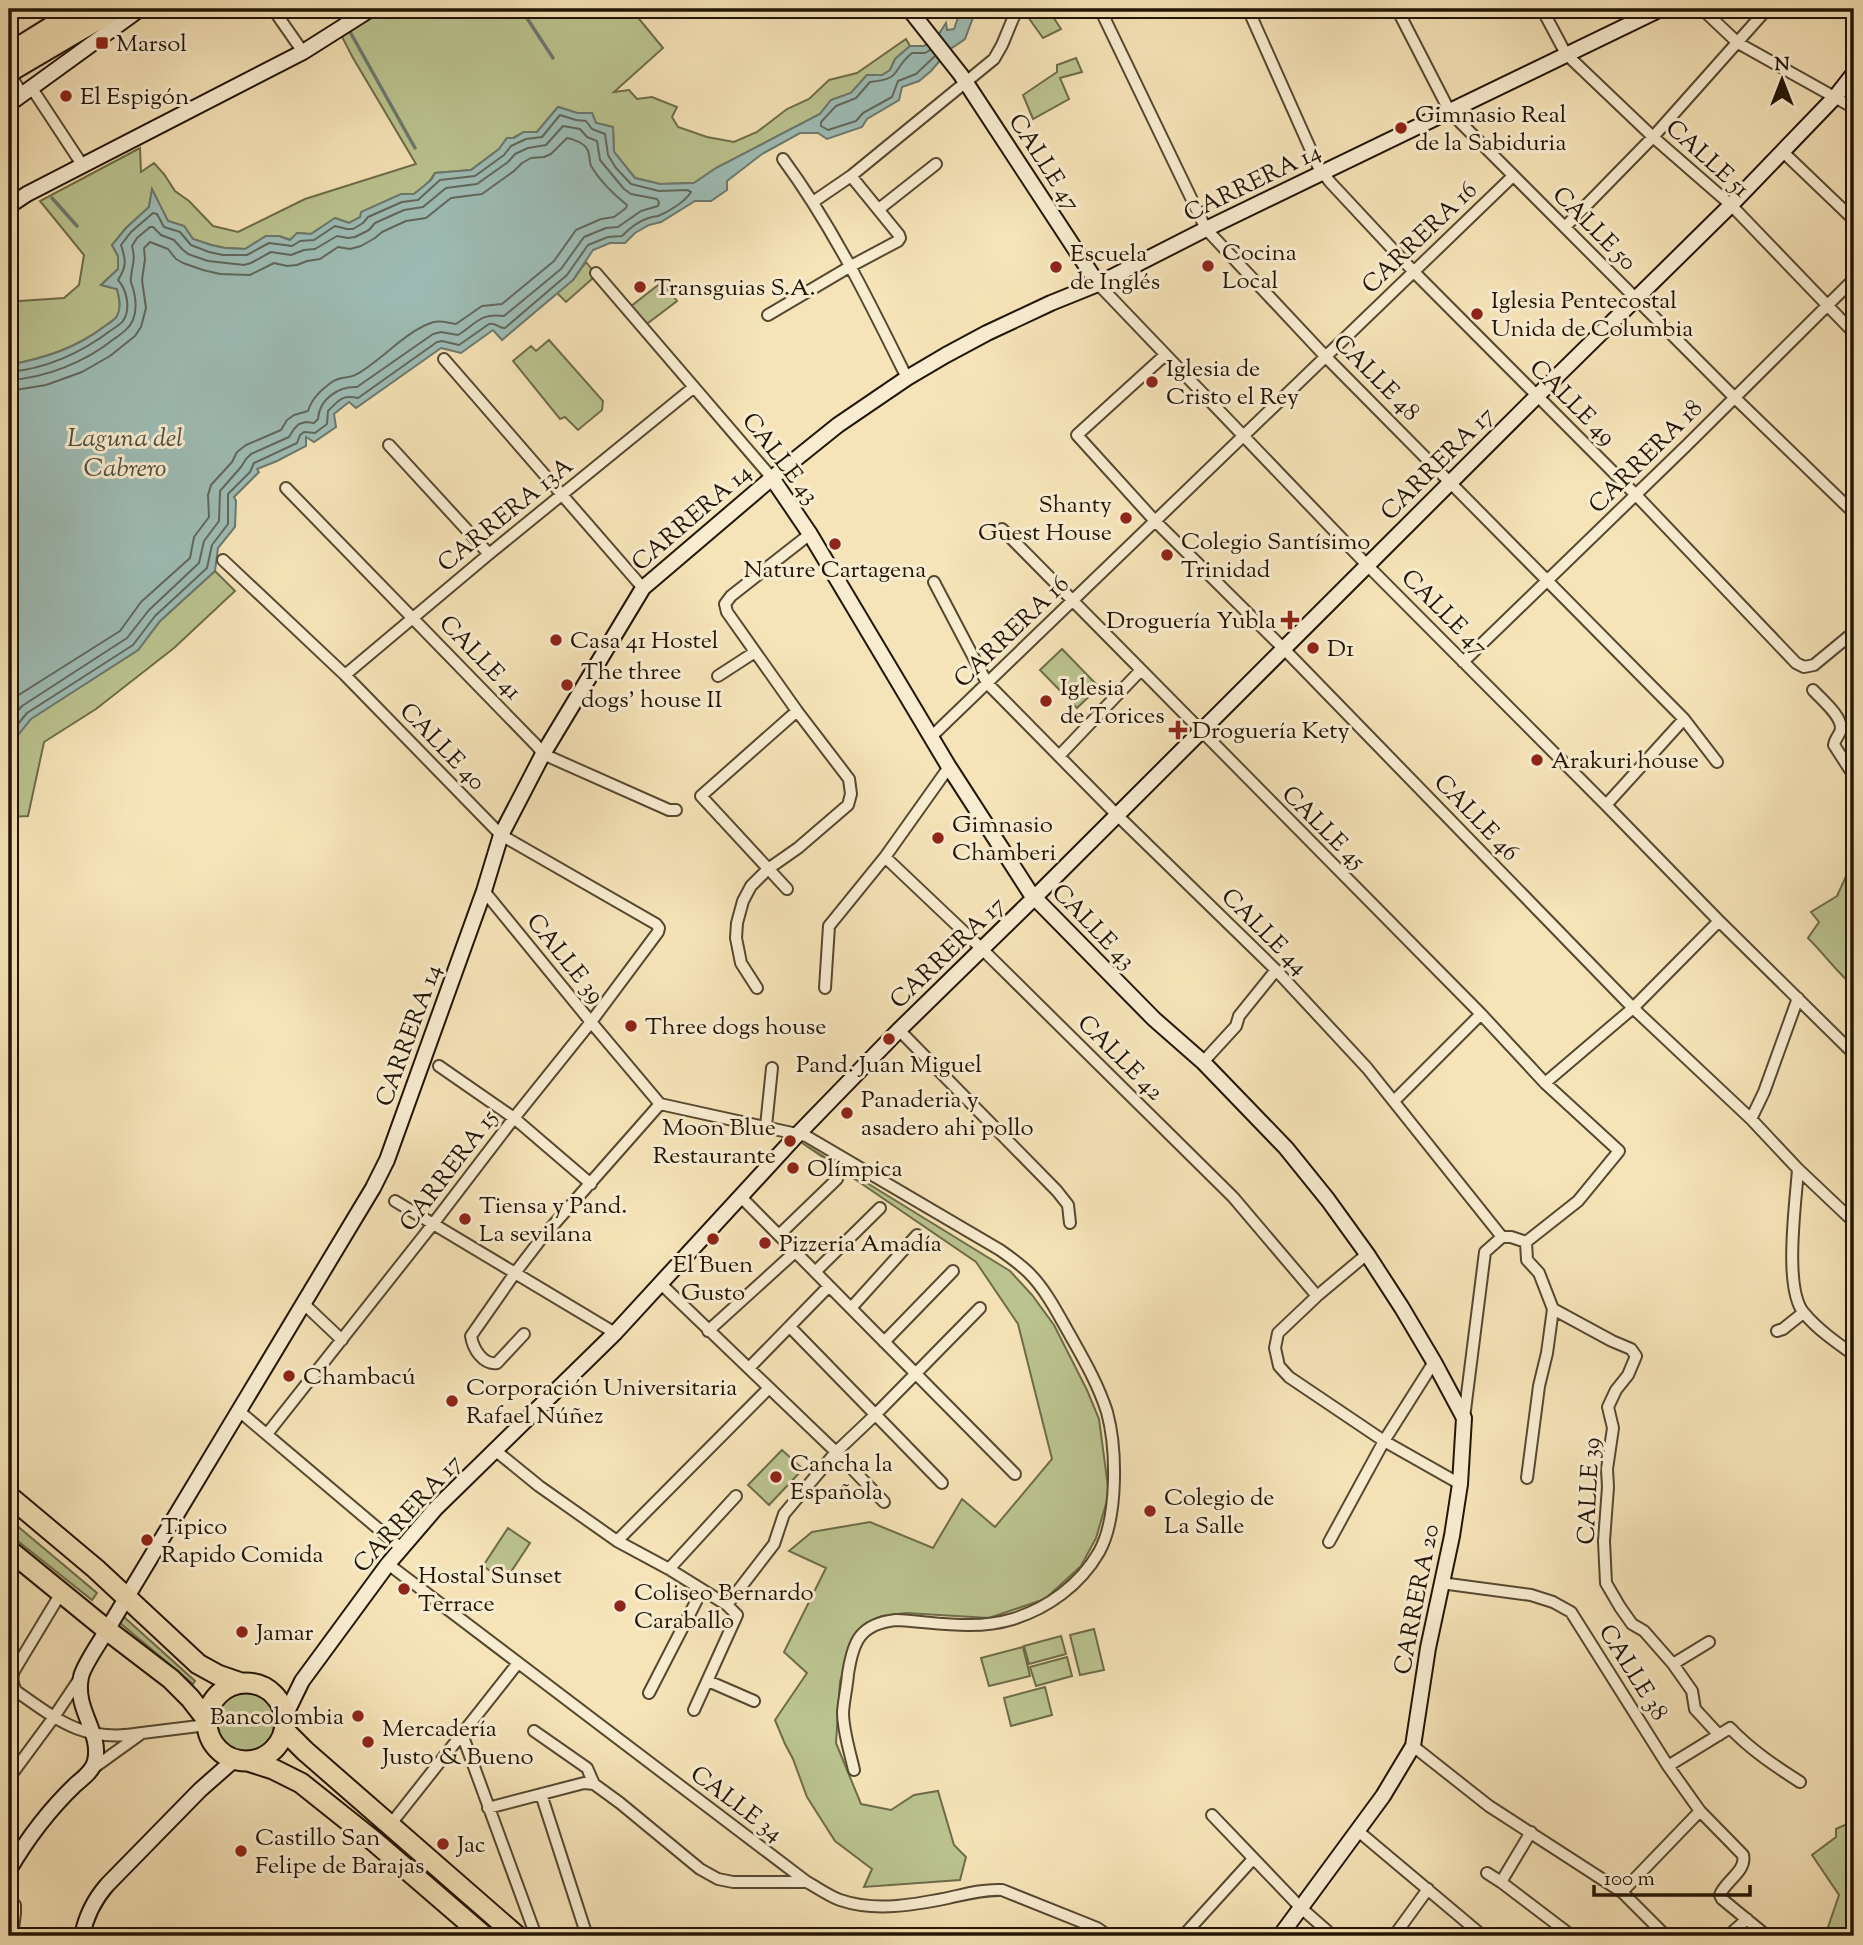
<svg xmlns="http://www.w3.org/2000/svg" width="1863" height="1945" viewBox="0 0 1863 1945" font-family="'Sorts Mill Goudy',serif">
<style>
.green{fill:#bbc490;stroke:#6e6c4a;stroke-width:2}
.water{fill:#9ebdb6;stroke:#6c796e;stroke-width:2}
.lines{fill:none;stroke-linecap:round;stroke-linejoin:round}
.shore{stroke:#60685c;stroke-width:2}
.stream{stroke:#6c796e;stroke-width:3.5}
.street-casing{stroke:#564830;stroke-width:14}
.secondary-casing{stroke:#211403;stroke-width:18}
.highway-casing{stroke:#211403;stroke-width:23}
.street{stroke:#f9edd1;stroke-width:10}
.secondary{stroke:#f9edd1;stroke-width:14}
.highway{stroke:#f6e4b8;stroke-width:19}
.poi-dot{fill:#8f2418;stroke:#f9edd1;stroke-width:2.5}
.labels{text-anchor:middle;stroke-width:6;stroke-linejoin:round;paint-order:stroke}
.poi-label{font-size:24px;fill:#211403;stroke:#f9edd1;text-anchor:start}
.street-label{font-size:24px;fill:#211403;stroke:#f9edd1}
.water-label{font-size:26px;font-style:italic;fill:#4d4f42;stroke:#f9edd1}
</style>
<rect width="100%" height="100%" fill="#f6e4b8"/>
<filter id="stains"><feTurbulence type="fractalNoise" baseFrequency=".00286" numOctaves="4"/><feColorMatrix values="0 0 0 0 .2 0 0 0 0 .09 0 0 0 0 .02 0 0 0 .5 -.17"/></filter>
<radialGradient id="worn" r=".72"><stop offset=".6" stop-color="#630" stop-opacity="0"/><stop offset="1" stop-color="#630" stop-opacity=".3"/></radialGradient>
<path class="green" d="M382 9H631L663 48 614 92 629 90 637 99 652 97 677 107 672 117 678 127 707 137 734 142 757 132 787 109 809 99 829 80 857 73 906 39 910 46 895 59 890 70 882 75H867L851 93 831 100 820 114 716 168 694 183 660 184 635 178 614 152 613 127 596 123 592 113H577L558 107 537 132H524L513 138H507L499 149 471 170 435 173C421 200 375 209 349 223L335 218 311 234 297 233 291 240 279 236H266L245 249 225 248 211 245 193 239 184 226 168 221 152 190 149 207 126 228 112 245 118 256V269L101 285 117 289C119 298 122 307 117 316 115 320 109 323 105 326 76 348 44 358 9 365V305L19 301 64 298 79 285 84 255 40 201 140 148 141 172 154 163 164 174 175 191 189 201 213 226 238 232 305 199 416 164 353 58 340 33Z
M1040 9H1048L1061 29 1043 38 1028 17Z
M1076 58 1082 72 1060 78 1069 99 1033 119 1023 95 1057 72V65Z
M586 262 594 272 592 279 566 302 556 292 573 280Z
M662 282 677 301 644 326 630 307Z
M549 340 603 401 602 410 578 430 565 417 560 419 513 361 531 346 536 351Z
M215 571 235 591 174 648 96 709 44 742 28 816 9 817V746L30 719 138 650 160 621Z
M1062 649 1099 687 1077 708 1040 670Z
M1854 859V987C1837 972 1824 954 1808 938L1819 922 1811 912 1837 896Z
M802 1143 1010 1271 1032 1295 1054 1325 1087 1390 1099 1419 1109 1494 1096 1538 1081 1566 1045 1599 989 1618 906 1613 882 1616 867 1623 856 1634 851 1642 840 1682 836 1743 861 1804 891 1810 914 1795 938 1791 954 1845 966 1857 960 1880 864 1887 872 1869 835 1841 807 1797 793 1759 785 1744 775 1720 807 1673 784 1652 826 1568 789 1551 812 1532 870 1522 933 1548 962 1499 995 1527 1052 1459 1018 1324 976 1262Z
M782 1450 803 1469 769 1505 748 1485Z
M9 1519 97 1593 92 1600 9 1534Z
M508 1528 530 1543 505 1581 483 1566Z
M124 1617 195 1681 193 1684 120 1623Z
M1094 1629 1104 1670 1080 1675 1070 1635Z
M1061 1636 1066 1654 1029 1664 1024 1646Z
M1023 1647 1030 1676 989 1686 981 1658Z
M1067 1657 1072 1676 1036 1686 1030 1667Z
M1045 1687 1052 1715 1011 1726 1004 1698Z
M215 1724a31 31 0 1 1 62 0a31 31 0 1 1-62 0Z
M1849 1823 1854 1825V1936H1825L1839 1895 1812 1855 1836 1837V1829Z"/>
<path class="water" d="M961 9H979L974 15 965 39 949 50 931 71 919 81 902 87 899 100 867 119 862 127 827 139 818 133H800L762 154 727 181V190L711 201H695L661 222 649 225 635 233 625 243H610L593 250 573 280 502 340 493 330 461 353 441 348 356 408 349 402 334 414 336 427 314 442 306 437V446L277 461 257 469 259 472 234 497 236 501 235 527 218 548 215 571 160 621 138 650 31 719 9 746V365C44 358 76 349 105 326 109 323 115 320 117 316 122 307 119 298 117 289L101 285 118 269V256L112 245 126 228 149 207 152 189 168 221 184 226 193 239 211 245 225 248 245 249 266 236H279L290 240 297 233 311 234 335 218 349 223 360 217 361 212 401 194H414L431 180 435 173 471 170 499 149 507 138H514L524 132H537L558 107 577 113H592L596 123 613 127 614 152 635 178 660 184 694 183 716 168 820 114 831 100 851 93 867 75H882L890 70 895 59 910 46H924L938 35 946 23 947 30 954 29Z"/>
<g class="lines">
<path class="shore" d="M930 50 925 53H912C891 70 903 79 870 82L856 98 836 106 821 122V126L828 130 856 121 863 113 892 97 898 81 916 74 935 56
M9 372C45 369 81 353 110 331 114 328 120 325 123 321 131 309 127 290 118 280 127 266 126 260 121 245L131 232 153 213 157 214 164 227 180 232 191 245 209 252 223 255H247L269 243 292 246 300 241 314 240 335 226 347 229H353L363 223 368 217 402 202 418 200 440 180 475 176 504 155 511 146 526 139 542 137 560 115 576 120 586 121 592 129 605 134 608 155 616 168 631 184 659 191 687 190 691 192C685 202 668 212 658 216 653 217 651 217 646 219 637 222 629 229 622 236L608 237 588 245 567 275 505 328C499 329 496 322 489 324L459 345 442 341 437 342 358 398C342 395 340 399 328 411L327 424 315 433 304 432 300 435 297 443 254 463 250 472 228 494V524L212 545 207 568 155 616 133 645 27 713 9 735
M9 380C46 378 85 362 114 339 121 334 129 329 133 320 137 309 136 300 133 288 132 286 130 280 131 278 132 264 136 261 132 246L137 238 150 227H153L161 235 174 240 182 249 188 254 208 261 244 265 251 263 271 252 291 255 304 250 315 249 337 236 348 238 355 237 369 230 375 223 404 210 423 207 446 188 477 184 508 162 515 154 528 148 546 145 563 126 580 129 587 137 597 141 600 160 624 189 631 194 657 199 659 202 658 206 641 211 618 227 606 228 584 237 561 269 504 316C480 313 477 323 458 335L441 332 433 334 357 387C339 386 319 399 318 419L314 423 306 422 299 424 294 429 289 437 251 454 246 459 241 467 220 491 219 521 204 541 199 563 149 610 127 638 22 706 9 721
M9 391 46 385 82 372 110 356 135 336 141 327 146 308 142 280 145 259 144 248 150 242 168 249 176 259 183 263 203 270 220 274 250 275 274 263 287 266 297 265 307 261 320 259 338 247 350 249 361 246 375 238 382 232 406 221 426 218 451 198 482 194 514 171 522 163 531 158 544 157 551 154 567 138C573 139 584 143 587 149 590 153 589 161 591 166 600 181 613 194 627 205L626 208 614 217 601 219 576 230 554 261 502 304 482 306 456 324C448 323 442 320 434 322 408 329 381 361 357 374 349 379 340 376 332 382 321 390 312 398 308 411L294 415 287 420 281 430 246 445 237 452 232 462 211 485 208 495 209 517 194 537 190 558 141 602 120 631 17 696 9 704"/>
<path class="stream" d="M521 9 553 58
M349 30 415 148
M52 198 77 226"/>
<g class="street-casing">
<path id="street" d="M273 9 303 52
M341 9 350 21
M1100 9 1206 229 1325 356 1684 719 1717 762
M1248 9 1318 166 1330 182 1414 272 1636 495 1796 663 1804 667 1814 665 1854 632
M1397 9 1450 112 1734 397 1854 513
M1542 9 1566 54 1653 137 1731 205 1854 333
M1702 9 1738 43 1854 108
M9 73 22 94
M31 87 83 166
M1782 151 1854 220
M783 159C833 227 870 303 907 378
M813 202 851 176 994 59 1002 45 1017 9
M879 209 936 164
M1565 227 1653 137 1767 9
M596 273 772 478
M1098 284 1367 565 1606 805 1719 921 1854 1054
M768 315 851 266 898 241 900 238 899 235 851 176
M1165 355 1077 435 1155 521 1283 648 1633 1008 1751 1119 1798 1169 1854 1222
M444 359 643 588
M389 445 489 554
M286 488 537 746 543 754 669 810H676
M1002 529 1481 1014 1545 1083 1619 1151 1578 1201 1526 1242
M223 560 345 675 501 835 656 924 659 928 658 932 591 1022 514 1118 433 1224 267 1434
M934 582 987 683 1117 815 1276 970 1367 1068 1502 1237
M1463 662 1686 446 1854 279
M345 675 489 554 694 387
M718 676 755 652
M1813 690C1821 699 1842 716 1841 729 1840 735 1835 738 1834 745L1854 776
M931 737 1513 176
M1059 756 1141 670
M1606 805 1684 719
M885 857 982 949 1233 1197 1317 1296
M787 889 701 796 797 711
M484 891 591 1022 660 1104 806 1136 1000 1250C1010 1257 1020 1264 1029 1273 1046 1290 1058 1314 1070 1335 1084 1360 1098 1384 1107 1412 1117 1449 1118 1518 1099 1552 1080 1585 1048 1608 1013 1619 974 1631 935 1622 896 1620 860 1624 853 1641 848 1674 847 1687 844 1699 843 1712 843 1731 850 1752 854 1770
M757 988 741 963 736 938 737 923 743 901 751 886 768 869 798 848 848 805 851 794 849 779 797 711 727 612 725 604 731 596 810 534
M825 988 829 926 885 857 949 767
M899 1030 1057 1191 1068 1205 1070 1223
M1203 1062 1236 1026 1239 1016 1276 970
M439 1066 514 1118 591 1184
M1545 1083 1633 1008 1719 921
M1395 1100 1481 1014
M1751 1119 1764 1092 1798 998
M766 1126 772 1068
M1798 1169C1796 1201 1783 1289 1804 1313 1817 1329 1837 1343 1854 1355
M740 1196 1015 1474
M395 1201 615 1333
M779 1235 837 1179
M1502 1237H1511L1526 1242 1527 1260 1539 1273 1553 1309 1547 1353 1539 1386 1527 1478
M1367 1254 1317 1296 1278 1333 1275 1348 1279 1366 1289 1377 1384 1441 1460 1484
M815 1272 880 1208
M661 1284 836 1452 884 1502
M304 1304 342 1340
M851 1308 917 1235
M1553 1309 1612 1341 1631 1349 1636 1356 1628 1375 1616 1390 1608 1407 1613 1428 1607 1469 1608 1487 1604 1541 1606 1583 1620 1607 1632 1624 1644 1631 1673 1664 1692 1691 1695 1709 1719 1735
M790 1327 942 1483
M708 1331 795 1252
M1777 1331 1783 1329 1803 1313
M524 1334 497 1363C483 1365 473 1349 471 1336L515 1273 541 1239 660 1104
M884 1342 953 1271
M749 1368 829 1286
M239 1411 401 1548
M1464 1418 1485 1252 1502 1237
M496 1451 539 1486 617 1541 669 1569 727 1605 737 1615 694 1710
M617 1541 769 1388
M1329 1542 1384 1441 1434 1362
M388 1564 807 1882C818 1888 829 1896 840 1900 875 1912 913 1905 948 1898 966 1894 984 1889 1002 1890L1097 1928 1109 1936
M669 1569 736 1496
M1441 1583 1531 1595 1553 1602 1571 1612 1668 1766 1700 1811 1743 1855C1747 1871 1725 1881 1720 1895L1722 1899 1767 1936
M61 1593 14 1671C11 1678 12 1684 16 1691 60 1722 85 1743 142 1733
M727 1605 774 1544 784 1514 836 1452 874 1416 980 1308
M1673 1664 1709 1642
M708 1681 754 1701
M649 1693 702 1590
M534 1731 587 1768 594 1784
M462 1734 536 1936
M1413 1746 1489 1806 1622 1892 1666 1936
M1668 1766 1730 1728C1751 1750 1775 1766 1800 1782
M92 1769 142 1733 207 1725
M9 1778 54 1717 80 1678
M541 1794 587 1936
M488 1808 584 1783 594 1784 620 1803 700 1869 718 1879 733 1882H806
M1212 1815 1300 1907 1333 1936
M390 1825 518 1663
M1358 1831 1483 1936
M1487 1873 1501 1882 1572 1936
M1501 1882 1531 1832
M1622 1892 1700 1811
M12 1936 15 1913V1905
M1183 1936 1253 1859
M1394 1936 1428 1889
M1728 1936 1747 1919"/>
</g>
<g class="secondary-casing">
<path id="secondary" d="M909 9 961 75 1098 284
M9 104 140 9
M9 206 27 194 303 52 371 9
M772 478 810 534 949 767 1031 894 1154 1019 1203 1062 1286 1148 1328 1200 1367 1254 1402 1308 1434 1362 1464 1418 1460 1484 1452 1536 1428 1648 1413 1746 1383 1796 1280 1936
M285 1716 302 1681 388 1564 436 1508 615 1333 798 1134 899 1030 1031 901 1537 396 1731 205 1836 96 1854 73
M9 1870C27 1839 49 1810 75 1785 83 1778 93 1771 95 1761 102 1732 74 1710 81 1677 83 1666 100 1642 107 1630L373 1188 387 1160 484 891 501 835 543 754 643 588 772 478 838 425 907 378 946 355 987 333 1051 303 1098 284 1206 229 1661 9
M82 1936C86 1916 93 1901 107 1885L200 1790 234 1760"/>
</g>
<g class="highway-casing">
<path id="highway" d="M9 53 80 9
M9 72 116 9
M9 1496 96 1569 198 1664 218 1675 241 1683
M9 1550 107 1630 171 1679 190 1698 207 1720
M207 1722a39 39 0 1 1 78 0a39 39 0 1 1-78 0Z
M284 1730 305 1751 517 1936
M248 1761 273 1769 301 1783 375 1842 484 1936"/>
</g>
<use href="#street" class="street"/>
<use href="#secondary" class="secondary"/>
<use href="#highway" class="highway"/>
</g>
<g class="poi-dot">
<rect x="95" y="36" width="14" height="14" rx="3.5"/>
<circle cx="66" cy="96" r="7"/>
<circle cx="1401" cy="128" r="7"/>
<circle cx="1208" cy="266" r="7"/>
<circle cx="1056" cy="267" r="7"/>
<circle cx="640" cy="287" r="7"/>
<circle cx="1477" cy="314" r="7"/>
<circle cx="1152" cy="382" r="7"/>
<circle cx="1126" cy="518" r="7"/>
<circle cx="835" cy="544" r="7"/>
<circle cx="1167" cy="555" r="7"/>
<path d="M1286.5 609.5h7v7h7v7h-7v7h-7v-7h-7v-7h7z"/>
<circle cx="556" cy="640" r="7"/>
<circle cx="1313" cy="648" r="7"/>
<circle cx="567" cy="685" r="7"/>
<circle cx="1046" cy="701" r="7"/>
<path d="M1174.5 719.5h7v7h7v7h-7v7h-7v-7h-7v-7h7z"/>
<circle cx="1537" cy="760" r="7"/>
<circle cx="938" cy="838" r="7"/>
<circle cx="631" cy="1026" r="7"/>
<circle cx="889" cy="1039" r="7"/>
<circle cx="847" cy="1113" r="7"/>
<circle cx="790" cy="1141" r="7"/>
<circle cx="793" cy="1168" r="7"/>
<circle cx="465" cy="1219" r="7"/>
<circle cx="713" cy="1239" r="7"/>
<circle cx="765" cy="1243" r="7"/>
<circle cx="289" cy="1376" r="7"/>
<circle cx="452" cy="1401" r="7"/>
<circle cx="776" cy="1477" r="7"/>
<circle cx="1150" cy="1511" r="7"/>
<circle cx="147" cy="1540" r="7"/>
<circle cx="404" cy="1589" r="7"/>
<circle cx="620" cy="1606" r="7"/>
<circle cx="242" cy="1632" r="7"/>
<circle cx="358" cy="1716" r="7"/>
<circle cx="368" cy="1742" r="7"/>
<circle cx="443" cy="1844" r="7"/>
<circle cx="241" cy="1851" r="7"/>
</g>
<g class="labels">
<g class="poi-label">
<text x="116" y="51">Marsol</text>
<text x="80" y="104">El Espigón</text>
<text x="1415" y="122">Gimnasio Real<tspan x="1415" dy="28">de la Sabiduria</tspan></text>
<text x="1222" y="260">Cocina<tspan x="1222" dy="28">Local</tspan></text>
<text x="1070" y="261">Escuela<tspan x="1070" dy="28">de Inglés</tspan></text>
<text x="654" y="295">Transguias S.A.</text>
<text x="1491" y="308">Iglesia Pentecostal<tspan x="1491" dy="28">Unida de Columbia</tspan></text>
<text x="1166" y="376">Iglesia de<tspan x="1166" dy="28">Cristo el Rey</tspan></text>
<text x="1112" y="512" text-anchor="end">Shanty<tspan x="1112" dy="28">Guest House</tspan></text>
<text x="1181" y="549">Colegio Santísimo<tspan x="1181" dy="28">Trinidad</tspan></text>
<text x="835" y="577" text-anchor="middle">Nature Cartagena</text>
<text x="1276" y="628" text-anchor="end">Droguería Yubla</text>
<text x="570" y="648">Casa 41 Hostel</text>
<text x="1327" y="656">D1</text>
<text x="581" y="679">The three<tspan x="581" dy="28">dogs' house II</tspan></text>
<text x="1060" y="695">Iglesia<tspan x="1060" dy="28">de Torices</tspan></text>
<text x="1192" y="738">Droguería Kety</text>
<text x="1551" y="768">Arakuri house</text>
<text x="952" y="832">Gimnasio<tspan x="952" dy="28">Chamberi</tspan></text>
<text x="645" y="1034">Three dogs house</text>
<text x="889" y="1072" text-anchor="middle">Pand. Juan Miguel</text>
<text x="861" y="1107">Panaderia y<tspan x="861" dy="28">asadero ahi pollo</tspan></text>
<text x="776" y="1135" text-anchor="end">Moon Blue<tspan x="776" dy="28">Restaurante</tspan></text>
<text x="807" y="1176">Olímpica</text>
<text x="479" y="1213">Tiensa y Pand.<tspan x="479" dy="28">La sevilana</tspan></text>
<text x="779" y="1251">Pizzeria Amadía</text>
<text x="713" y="1272" text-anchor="middle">El Buen<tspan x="713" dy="28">Gusto</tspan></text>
<text x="303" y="1384">Chambacú</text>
<text x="466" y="1395">Corporación Universitaria<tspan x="466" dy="28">Rafael Núñez</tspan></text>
<text x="790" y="1471">Cancha la<tspan x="790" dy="28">Española</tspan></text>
<text x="1164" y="1505">Colegio de<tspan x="1164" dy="28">La Salle</tspan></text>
<text x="161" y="1534">Tipico<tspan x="161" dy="28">Rapido Comida</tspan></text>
<text x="418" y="1583">Hostal Sunset<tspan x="418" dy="28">Terrace</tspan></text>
<text x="634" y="1600">Coliseo Bernardo<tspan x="634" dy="28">Caraballo</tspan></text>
<text x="256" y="1640">Jamar</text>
<text x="344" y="1724" text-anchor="end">Bancolombia</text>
<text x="382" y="1736">Mercadería<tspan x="382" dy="28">Justo &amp; Bueno</tspan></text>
<text x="255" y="1845">Castillo San<tspan x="255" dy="28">Felipe de Barajas</tspan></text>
<text x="457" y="1852">Jac</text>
</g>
<g class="street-label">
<text transform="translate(1708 158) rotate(42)" y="8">CALLE 51</text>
<text transform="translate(1045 162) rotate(57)" y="8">CALLE 47</text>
<text transform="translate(1252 182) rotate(-26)" y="8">CARRERA 14</text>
<text transform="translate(1595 228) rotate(45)" y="8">CALLE 50</text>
<text transform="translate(1419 237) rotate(-44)" y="8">CARRERA 16</text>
<text transform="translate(1377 377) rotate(45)" y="8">CALLE 48</text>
<text transform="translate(1573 402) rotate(45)" y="8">CALLE 49</text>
<text transform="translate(1645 456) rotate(-45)" y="8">CARRERA 18</text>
<text transform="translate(781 458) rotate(52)" y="8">CALLE 43</text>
<text transform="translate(1437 463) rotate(-45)" y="8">CARRERA 17</text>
<text transform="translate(505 514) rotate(-39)" y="8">CARRERA 13A</text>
<text transform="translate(691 517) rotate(-41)" y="8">CARRERA 14</text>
<text transform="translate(1445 612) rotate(45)" y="8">CALLE 47</text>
<text transform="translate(1011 631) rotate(-44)" y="8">CARRERA 16</text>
<text transform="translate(481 657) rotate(46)" y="8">CALLE 41</text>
<text transform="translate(443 746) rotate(46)" y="8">CALLE 40</text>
<text transform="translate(1477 817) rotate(46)" y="8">CALLE 46</text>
<text transform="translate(1324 827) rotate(45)" y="8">CALLE 45</text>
<text transform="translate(1094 926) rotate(46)" y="8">CALLE 43</text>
<text transform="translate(1265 931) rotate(45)" y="8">CALLE 44</text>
<text transform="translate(947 952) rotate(-44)" y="8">CARRERA 17</text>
<text transform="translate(566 958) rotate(51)" y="8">CALLE 39</text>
<text transform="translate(408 1035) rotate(-70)" y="8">CARRERA 14</text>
<text transform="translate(1121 1057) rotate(45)" y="8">CALLE 42</text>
<text transform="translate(448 1170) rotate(-53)" y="8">CARRERA 15</text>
<text transform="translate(1588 1491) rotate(-87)" y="8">CALLE 39</text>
<text transform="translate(407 1513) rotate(-48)" y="8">CARRERA 17</text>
<text transform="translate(1416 1599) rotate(-79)" y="8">CARRERA 20</text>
<text transform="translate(1634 1672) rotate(58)" y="8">CALLE 38</text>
<text transform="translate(737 1803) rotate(37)" y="8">CALLE 34</text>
</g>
<g class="water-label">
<text x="125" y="446">Laguna del<tspan x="125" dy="30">Cabrero</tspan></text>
</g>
</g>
<rect width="1863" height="1945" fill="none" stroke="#f6e4b8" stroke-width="35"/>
<rect x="10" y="10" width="1842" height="1924" fill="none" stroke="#211403" stroke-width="3.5"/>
<rect x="18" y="18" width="1828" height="1910" fill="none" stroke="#211403" stroke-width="2"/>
<g transform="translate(1782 80)" stroke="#f9edd1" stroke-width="5" paint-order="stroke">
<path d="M0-5L12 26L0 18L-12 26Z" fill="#211403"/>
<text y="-10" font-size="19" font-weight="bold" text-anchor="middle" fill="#211403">N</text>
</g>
<path d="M1594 1885v10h156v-10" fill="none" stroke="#211403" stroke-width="3.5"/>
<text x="1604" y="1885" font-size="21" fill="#211403" stroke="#f9edd1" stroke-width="5" paint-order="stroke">100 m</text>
<rect width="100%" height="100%" filter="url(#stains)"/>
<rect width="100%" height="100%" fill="url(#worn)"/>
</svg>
